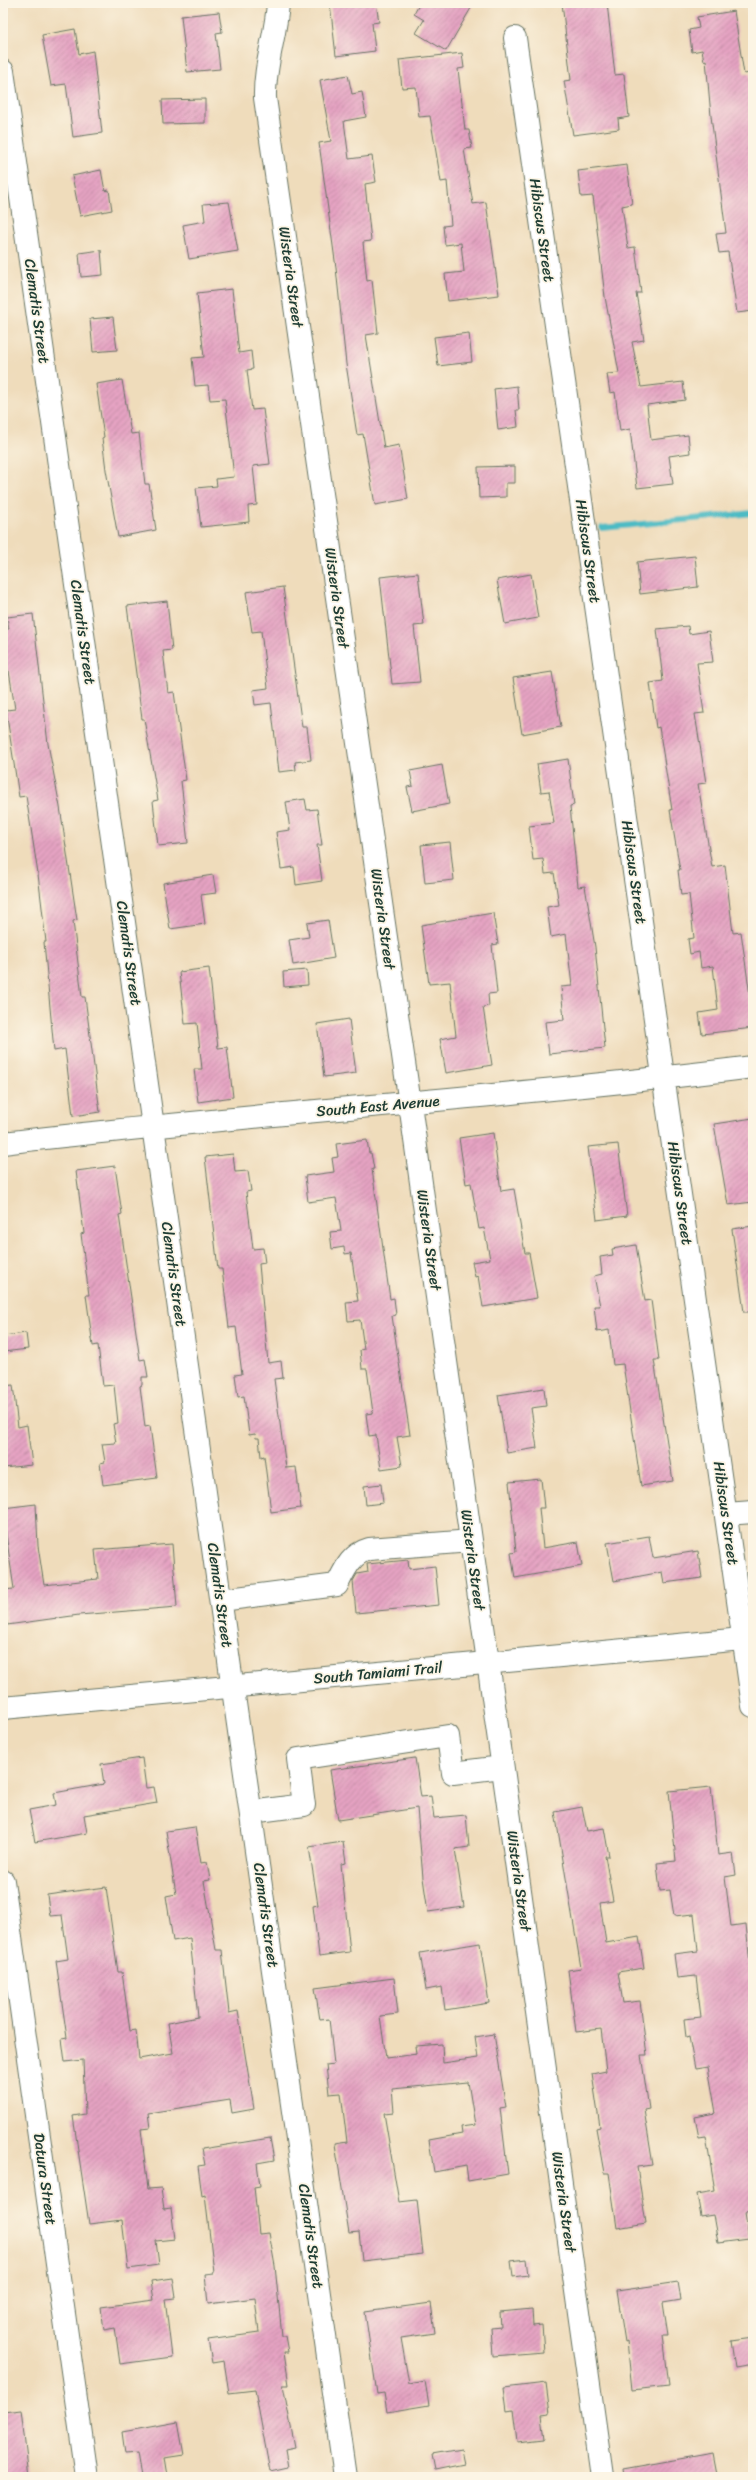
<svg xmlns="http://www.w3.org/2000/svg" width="756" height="2480" viewBox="0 0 756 2480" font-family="Sriracha,sans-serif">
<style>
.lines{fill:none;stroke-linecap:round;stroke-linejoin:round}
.stream{stroke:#4dbbc4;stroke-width:6}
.building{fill:url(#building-hatch)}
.minor-casing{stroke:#687563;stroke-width:24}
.major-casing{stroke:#687563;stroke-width:24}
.minor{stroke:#fff;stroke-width:22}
.major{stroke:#fff;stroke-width:22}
.labels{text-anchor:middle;stroke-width:3.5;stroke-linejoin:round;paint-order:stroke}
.street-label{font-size:15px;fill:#1f3d34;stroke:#fcf5e5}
</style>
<defs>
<pattern id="building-hatch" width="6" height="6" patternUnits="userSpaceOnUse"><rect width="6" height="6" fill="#e5a3c2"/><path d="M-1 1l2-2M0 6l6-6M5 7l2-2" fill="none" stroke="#b9869e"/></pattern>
</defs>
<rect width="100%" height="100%" fill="#fcf5e5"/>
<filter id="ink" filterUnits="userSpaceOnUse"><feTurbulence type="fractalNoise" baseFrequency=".025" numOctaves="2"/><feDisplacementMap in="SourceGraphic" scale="8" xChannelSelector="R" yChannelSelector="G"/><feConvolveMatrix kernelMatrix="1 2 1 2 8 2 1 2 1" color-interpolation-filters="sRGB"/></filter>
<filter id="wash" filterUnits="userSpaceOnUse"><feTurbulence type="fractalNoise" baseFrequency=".012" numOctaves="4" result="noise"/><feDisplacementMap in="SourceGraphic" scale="16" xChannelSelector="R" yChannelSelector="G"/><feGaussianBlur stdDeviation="0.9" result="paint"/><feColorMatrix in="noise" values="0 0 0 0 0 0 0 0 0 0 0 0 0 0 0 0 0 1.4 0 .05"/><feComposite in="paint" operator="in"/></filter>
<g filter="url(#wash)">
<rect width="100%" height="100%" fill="#efdcbb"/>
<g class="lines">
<path class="stream" d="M602 528 753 513"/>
</g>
<g id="blocks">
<path class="building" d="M330 3H376L379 22 372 23 375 51 336 56Z
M420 3H474L446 51 416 33 424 20 414 14Z
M562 3H607L615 75 624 74 629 117 618 119 619 129 573 135 564 81 571 80Z
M734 11 744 74 750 73 753 117V311L737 313 728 252 719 253 716 234 726 233 711 116 706 60 704 61 702 50 692 52 689 30 699 28 697 17Z
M219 12 222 32 216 33 220 69 187 72 181 16Z
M75 29 79 54 93 51 102 133 73 137 66 84 51 86 42 35Z
M462 53 464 68 458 69 465 130H469L472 148 464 149 473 204 486 202 499 295 448 301 445 274 464 272 461 243 445 245 443 226 451 225 447 181 441 182 430 116 419 117 416 87 402 88 399 60Z
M348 75 352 94 362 92 366 117 344 121 349 159 372 156 376 182 365 184 371 241 363 242 367 281 372 280 378 333 366 335 384 448 399 445 408 499 375 505 363 434 357 435 346 364 336 268 319 143 331 141 320 80Z
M205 99V123L163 124 162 100Z
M627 165 632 204 622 206 628 248 635 247 641 293H636L644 340 632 342 641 387 683 382 685 400 647 405 651 440 688 435 690 453 669 456 673 484 637 488 630 429 620 431 615 392 610 393 607 374 619 373 605 297 593 196 581 197 578 171Z
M101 170 105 191 109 190 112 210 80 216 72 176Z
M229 202 238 251 189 259 183 225 205 221 203 204Z
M101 250 103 275 81 277 79 253Z
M232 289 239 353 251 351 253 369 247 370 252 410 263 409 270 464 253 466 257 505 248 506 249 522 201 527 196 488 217 486 216 479 234 477 225 399 210 400 208 385 195 386 192 358 204 357 197 293Z
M113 317 117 350 93 352 90 319Z
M469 333 472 362 438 366 434 337Z
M122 380 131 434 139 433 145 484H149L156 530 118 537 106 470 102 438 104 437 96 384Z
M517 386 519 410H516L518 427 498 430 494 389Z
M515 466V483H506V497L479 498 478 467Z
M695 556 698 587 640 594 637 562Z
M418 573 424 625 414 626 420 682 392 684 380 577Z
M531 574 538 618 505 624 497 580Z
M283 587 302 727H307L311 760 295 762 296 770 279 772 271 703 255 705 253 690 268 688 261 631 252 632 246 592Z
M167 601 172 650 163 651 168 693 174 692 186 780 181 781 188 843 158 846 153 801 158 800 144 719H142L127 606Z
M33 614 48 744 60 807 77 920 73 921 82 997H85L100 1112 73 1116 65 1049 54 1051 44 942H46L38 874 26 796 19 797 6 710 15 709 9 671 3 672V629H9L7 617Z
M688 626 689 634 709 631 713 662 697 663 704 713 695 714 706 783 698 784 712 867 725 865 733 933 741 932 751 1003H753V1028L702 1034 699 1013 718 1010 713 966 701 968 699 952 690 954 688 939 694 938 689 894 681 895 678 870H680L670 810H672L659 727 656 728 650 683 663 681 657 629Z
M552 672 561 727 522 734 513 678Z
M568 759 574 805 570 806 578 887 585 886 595 947 605 1048 549 1054 545 1022 564 1020 561 987 572 986 566 934 551 937 547 907 559 905 554 873 545 874 543 859 533 860 529 826 554 823 549 791 541 792 537 764Z
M442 765 449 804 412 811 407 787 413 786 410 771Z
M305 799 307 810 317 809 322 845H317L322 881 296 885 294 867 281 869 276 832 290 830 286 802Z
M450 842 454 880 425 883 421 845Z
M213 875 216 893 201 895 205 924 170 929 163 883Z
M493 913 498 944 492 945 497 993 488 994 489 1006 483 1007 492 1065 446 1073 440 1039 456 1036 450 982 429 984 421 925Z
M328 920 334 958 293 965 289 940 309 937 307 923Z
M209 968 218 1048 227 1047 233 1097 198 1102 194 1069H202L197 1023 185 1024 179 972Z
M307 970 308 985 284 987 283 972Z
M349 1019 356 1073 324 1077 317 1024Z
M753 1118V1202L728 1205 714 1124Z
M493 1133 501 1191 514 1189 525 1253H529L537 1298 483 1307 478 1276 475 1277 472 1262 490 1259 484 1228 479 1229 471 1183 466 1184 459 1138Z
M367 1140 369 1153H371L374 1169H372L390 1299 394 1298 396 1315 392 1316 410 1435 397 1437 402 1466 381 1469 376 1435 369 1436 366 1414 373 1413 367 1369H362L360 1350 364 1349 360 1320 348 1321 346 1302 358 1301 351 1253 345 1254 344 1247 332 1249 330 1232 341 1231 336 1198 308 1202 305 1176 334 1172 332 1158 338 1157 336 1144Z
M618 1144 627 1216 597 1220 588 1147Z
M233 1154 235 1172 248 1171 251 1191 246 1192 253 1249 263 1248 265 1263 259 1264 268 1363 281 1361 283 1378 274 1379 286 1468 296 1467 301 1508 271 1512 264 1456 261 1457 259 1438H256L255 1434 249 1435 244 1396 238 1397 235 1375 242 1374 236 1327 229 1328 222 1269H218L205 1157Z
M115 1166 122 1214 119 1215 140 1360 145 1359 148 1377H142V1385L140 1386 145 1427 150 1426 157 1478 103 1485 100 1463 105 1462 102 1444 116 1443 113 1424 118 1423 114 1385 103 1386 98 1345 93 1346 86 1295H89L81 1234 84 1233 76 1171Z
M753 1226V1312H744L732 1229Z
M636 1245 645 1301 651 1300 659 1360H654L673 1481 641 1486 623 1364 613 1365 609 1330 597 1332 594 1306H600L594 1276 602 1274 600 1257 613 1255 612 1249Z
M26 1333 28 1349 3 1352V1336Z
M13 1385 18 1427 27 1425 32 1465 3 1468V1386Z
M544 1388 546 1406 531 1408 537 1448 507 1453 498 1395Z
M541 1479 544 1508H539L543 1548 578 1542 582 1566 515 1578 511 1553 516 1552 509 1482Z
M381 1484 383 1503 366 1505 364 1486Z
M36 1504 38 1546 44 1585 98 1579 95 1550 172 1544 177 1607 79 1615 7 1625 3 1590 14 1589 5 1527H3V1508Z
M649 1536 653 1558 698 1551 702 1578 664 1583 662 1572 614 1581 607 1543Z
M408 1560 409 1569 435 1566 439 1605 356 1613 353 1581 357 1574 368 1572 367 1564Z
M142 1758 146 1788 154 1787 157 1803 84 1815 87 1833 35 1842 29 1810 56 1805 54 1793 104 1784 101 1764Z
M415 1758 421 1797 431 1796 434 1818 466 1815 469 1847 455 1849 464 1907 428 1912 423 1878 417 1808 338 1820 330 1770Z
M711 1787 718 1855 733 1853 736 1875 725 1877 731 1926 746 1924 753 1996V2029H750L753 2045V2211L745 2212 749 2239 718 2243 713 2215 701 2217 697 2194 715 2191 706 2137 699 2138 695 2117 716 2113 708 2067 695 2069 689 2037 686 2038 684 2019 701 2017 696 1976 677 1978 674 1954 698 1951 694 1914 674 1916 670 1890 660 1891 657 1863 676 1861 669 1791Z
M582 1807 587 1831 604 1828 609 1856H605L613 1901 600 1903 606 1943 639 1937 644 1968 618 1972 623 2003 640 2001 647 2055H641L649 2109 644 2110 653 2165 637 2167 646 2223 617 2228 609 2173H604L596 2128 600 2127 592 2074 606 2071 601 2029 576 2032 568 1970 581 1968 555 1812Z
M195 1827 201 1863 207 1862 210 1880 204 1881 216 1950H222L229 2013 238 2011 254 2109 232 2113 230 2100 148 2113 150 2128 141 2129 148 2189 161 2188 164 2209 171 2208 175 2239 156 2241 159 2265 128 2269 122 2220 89 2224 73 2116 85 2114 83 2060 65 2062 62 2039 67 2038 56 1961 68 1959 62 1915 50 1916 47 1895 106 1887 118 1972H122L130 2031 136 2030 139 2059 173 2053 168 2023 198 2017 190 1938 173 1941 166 1896 176 1894 166 1831Z
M343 1842 346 1863 341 1864 350 1952 319 1956 313 1906 318 1905 309 1847Z
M480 1943 489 2003 445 2010 442 1987 426 1990 420 1953Z
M394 1978 398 2014 380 2016 386 2058 417 2054 416 2046 442 2044 443 2063 478 2058 475 2037 494 2034 506 2107 500 2108 508 2174 468 2181 466 2166 434 2172 429 2140 462 2134 461 2127 475 2125 468 2082 392 2089 394 2112 384 2113 399 2202 417 2200 423 2254 362 2261 359 2232 349 2233 335 2144 347 2142 341 2093 329 2094 326 2065 334 2064 329 2019 320 2020 315 1988Z
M270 2138 274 2160 257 2163 260 2186 254 2187 259 2234 269 2233 275 2266 282 2336H285L288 2352H284L289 2385H283L295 2448 285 2450 288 2467 270 2471 255 2390 229 2393 224 2361 212 2363 208 2340 259 2333 255 2298 208 2304 205 2274 214 2273 205 2195 202 2196 198 2166 205 2165 202 2149Z
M526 2259 528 2275 513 2277 511 2261Z
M173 2278 176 2298 165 2299 172 2357 120 2364 115 2328 104 2330 101 2307 154 2300 151 2281Z
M678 2282 681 2300 663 2303 668 2335H663L669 2386 632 2390 627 2341 625 2342 617 2291Z
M431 2303 435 2333 401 2338 409 2384 425 2381 429 2405 387 2412 384 2393 377 2394 365 2312Z
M532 2309 533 2326 542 2325 544 2352 493 2356 491 2328 501 2327 500 2312Z
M753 2338V2365L735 2368 731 2341Z
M546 2383 550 2414 542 2415 545 2439 517 2442 513 2410 507 2411 504 2388Z
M21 2410 29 2477H3V2412Z
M178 2422 184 2455 164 2458 167 2477H141L137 2453 125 2454 122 2432Z
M461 2450 464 2464 435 2470 432 2455Z
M713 2453 717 2474 700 2477H624L623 2469Z"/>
</g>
</g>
<g filter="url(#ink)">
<use href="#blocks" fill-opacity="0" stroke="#687563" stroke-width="1"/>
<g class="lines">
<g class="minor-casing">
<path id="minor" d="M278 3C276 36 264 66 265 98L410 1104 602 2477
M515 38 753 1706
M3 71 345 2477
M3 1143C253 1113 504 1098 753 1067
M726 1514 753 1512
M221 1600 337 1585C345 1569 351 1554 369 1549L471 1541
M251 1812 304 1805 298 1759 448 1736 453 1773 502 1767
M3 1881 87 2477"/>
</g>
<g class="major-casing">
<path id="major" d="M3 1708 753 1638"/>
</g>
<use href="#minor" class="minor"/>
<use href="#major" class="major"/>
</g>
</g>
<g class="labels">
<g class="street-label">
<text transform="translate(542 230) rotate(82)" y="5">Hibiscus Street</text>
<text transform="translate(291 277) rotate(82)" y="5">Wisteria Street</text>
<text transform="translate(37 311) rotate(82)" y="5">Clematis Street</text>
<text transform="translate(588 551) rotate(82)" y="5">Hibiscus Street</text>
<text transform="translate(337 598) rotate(82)" y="5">Wisteria Street</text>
<text transform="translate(83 632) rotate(82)" y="5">Clematis Street</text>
<text transform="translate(634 872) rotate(82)" y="5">Hibiscus Street</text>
<text transform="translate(383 919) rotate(82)" y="5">Wisteria Street</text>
<text transform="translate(129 953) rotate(82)" y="5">Clematis Street</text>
<text transform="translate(378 1106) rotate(-5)" y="5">South East Avenue</text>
<text transform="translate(680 1193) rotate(82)" y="5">Hibiscus Street</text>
<text transform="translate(429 1240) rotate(82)" y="5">Wisteria Street</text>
<text transform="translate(174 1274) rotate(82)" y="5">Clematis Street</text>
<text transform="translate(726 1513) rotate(82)" y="5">Hibiscus Street</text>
<text transform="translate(473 1560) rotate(82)" y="5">Wisteria Street</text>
<text transform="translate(220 1595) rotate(82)" y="5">Clematis Street</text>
<text transform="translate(378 1673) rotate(-5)" y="5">South Tamiami Trail</text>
<text transform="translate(519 1881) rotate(82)" y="5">Wisteria Street</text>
<text transform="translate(266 1915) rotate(82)" y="5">Clematis Street</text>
<text transform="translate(45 2179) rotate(82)" y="5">Datura Street</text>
<text transform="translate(564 2202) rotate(82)" y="5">Wisteria Street</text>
<text transform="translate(311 2236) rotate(82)" y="5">Clematis Street</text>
</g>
</g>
<rect width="756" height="2480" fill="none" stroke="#fcf5e5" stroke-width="16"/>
</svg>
